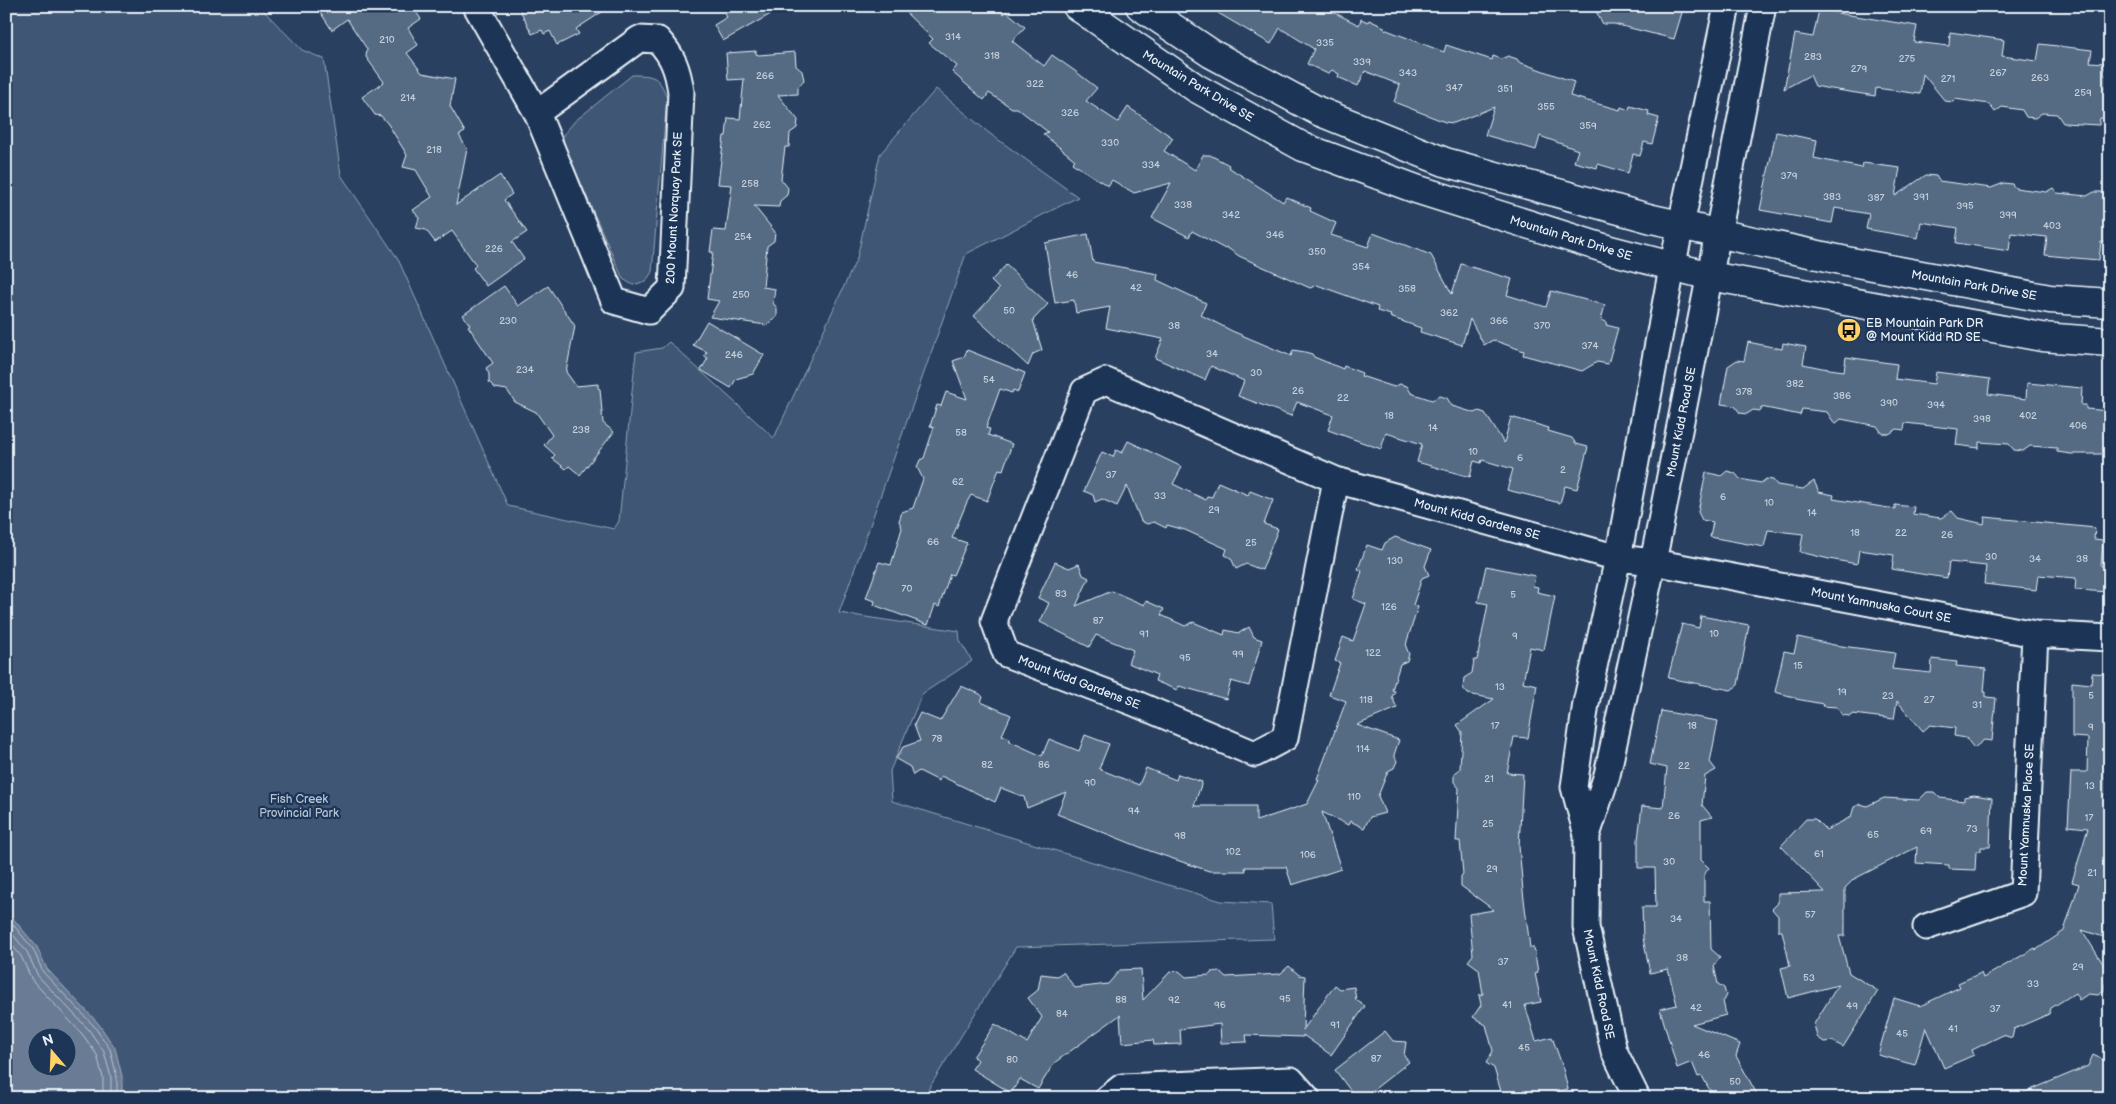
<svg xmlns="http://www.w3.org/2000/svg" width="2116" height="1104" viewBox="0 0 2116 1104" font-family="'Balsamiq Sans',sans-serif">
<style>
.green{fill:#415774;stroke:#94a4b6;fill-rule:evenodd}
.water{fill:#6b7c95;stroke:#9dabbd;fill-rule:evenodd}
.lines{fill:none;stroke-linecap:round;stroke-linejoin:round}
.shore{stroke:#b6c2d0;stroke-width:1}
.building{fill:#556a83;stroke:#e8f1f8}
.street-casing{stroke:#e8f1f8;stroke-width:29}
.secondary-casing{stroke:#e8f1f8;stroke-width:31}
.street{stroke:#1d3557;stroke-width:25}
.secondary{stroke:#1d3557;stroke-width:28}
.labels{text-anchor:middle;stroke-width:4.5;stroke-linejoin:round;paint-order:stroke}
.number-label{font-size:10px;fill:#c3cfdb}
.street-label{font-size:12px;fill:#e8f1f8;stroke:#1d3557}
.poi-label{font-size:12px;fill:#e8f1f8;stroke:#1d3557;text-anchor:start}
.park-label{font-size:12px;fill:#b6c3d0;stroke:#1d3557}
</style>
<rect width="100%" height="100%" fill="#294061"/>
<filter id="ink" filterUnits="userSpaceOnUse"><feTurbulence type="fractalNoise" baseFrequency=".02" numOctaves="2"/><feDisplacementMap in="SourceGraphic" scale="10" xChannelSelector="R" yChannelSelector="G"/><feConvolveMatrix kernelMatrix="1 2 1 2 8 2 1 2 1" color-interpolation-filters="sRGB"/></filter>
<g filter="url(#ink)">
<path class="green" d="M6 6H259L302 50 324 59 341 175 398 259 508 506 614 529 619 521 636 352 662 348 669 342 774 438 857 258 880 154 936 89 989 133 1078 197 966 254 839 613 959 631 960 641 972 661 922 694 890 771 892 801 1221 901 1271 904 1274 939 1016 947 923 1098H6ZM38 1036H68V1066H38Z
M632 75C654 75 659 76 667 98L652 272 646 281 633 285 623 279 564 145 563 135 575 121Z"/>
<path class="water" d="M6 910 37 947 47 969 98 1023 115 1048 122 1076V1098H6ZM38 1036H68V1066H38Z"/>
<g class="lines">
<path class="shore" d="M6 916 33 949 43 972 94 1026 110 1049 117 1077V1098
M6 926 27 952 38 976 89 1030 104 1052 111 1077V1098
M6 938 21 956 32 980 83 1035 97 1055 103 1078V1098"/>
</g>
<path class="building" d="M316 6H412L421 19 408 28 418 45 407 53 422 73 455 79 450 106 465 132 459 135 467 149 456 205 500 175 512 194 504 200 527 232 512 242 524 259 486 286 473 268 476 265 452 231 435 242 426 230 416 228 419 218 413 210 432 197 416 170 403 167 407 155 388 124 381 116 375 115 362 97 384 82 366 57 367 49 347 19 332 30Z
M518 6H611L576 29 579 34 557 45 550 31 544 34 542 30 532 34Z
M739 6H785L723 41 714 25 727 17 725 14Z
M899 6H995L1003 14 1006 11 1025 27 1012 41 1044 66 1052 55 1075 71 1097 88 1086 101 1118 122 1128 107 1173 138 1164 151 1195 170 1203 155H1210L1229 165 1228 167 1283 202 1286 197 1311 208 1310 211 1336 223 1331 235 1368 247 1373 233 1431 255 1452 294 1461 264 1512 279 1507 295 1546 307 1551 291 1605 305 1601 320 1607 322 1606 325 1618 328 1608 364 1597 362 1582 371 1523 355 1524 351 1493 340 1484 345 1470 319 1462 345 1420 332 1421 328 1390 317 1391 315 1377 311 1378 307 1317 285 1310 288 1239 256 1226 247 1225 249 1192 231 1189 237 1152 218 1171 183 1134 193 1112 180 1108 186 1072 163 1075 160 1043 134 1048 132 1017 108H1012L989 93 984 100 952 72 957 66 929 43 933 39Z
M1206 6H1321L1359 25 1361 19 1368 22 1369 20 1384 27V29L1444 52 1446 45 1492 60 1493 56 1501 59 1508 56 1517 59 1519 62 1574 82 1570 96 1620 110 1621 107 1629 110 1630 106 1649 111 1648 115 1659 118 1652 144 1644 142 1640 156 1633 154 1628 173 1598 164 1597 168 1574 162 1578 150 1540 136 1536 150 1485 135 1494 107 1454 123 1445 122 1394 102 1400 85 1365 71 1358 86 1338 77 1339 74 1332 70 1328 74 1307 64 1314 49 1280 28 1271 44Z
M1593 6H1684L1674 39 1614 24H1603Z
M1819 10 1917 26 1914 42 1949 46 1950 32 2004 40 2002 56 2037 61 2040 44 2092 50 2090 62 2106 63 2104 75H2110V118H2100L2099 125 2063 123 2057 114 2042 113 2035 118 2026 117 2022 110 2002 107 1995 112 1989 104 1955 99 1953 102 1945 101 1923 74 1920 94 1876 88 1875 96 1825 88 1815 86 1810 75 1784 89 1795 34 1813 37Z
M756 51V54L759 55 795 52 796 66 802 71 804 80 798 87V94L778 95 798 120 797 128 790 133 789 147H785L781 179 788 188 787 195 780 201 779 207 754 206 775 232 774 241 767 246 763 287 775 289 773 303 777 308V317L766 325 710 317 719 301 707 299 713 252H710L713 230 726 231 732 185 718 184 724 136H726L728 118 740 119 744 79 728 80 726 53Z
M1776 132 1817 140 1814 158 1862 168 1863 163 1900 168 1895 196 1926 175 1936 176 1939 181 1991 188 2004 183 2012 184 2015 188 2046 192 2053 188 2057 193 2087 196 2094 192H2102L2110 202V243L2101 242 2099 260 2075 258 2045 255 2047 237 2011 233 2009 251 1956 243 1958 228 1921 222 1918 238 1866 229 1869 214 1835 208 1832 223 1760 210Z
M1088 234 1093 262 1158 274 1157 280 1206 303 1201 315 1232 331 1291 356 1293 350 1305 352 1312 354 1314 357 1343 369 1344 366 1362 373 1361 376 1394 387 1400 384 1407 386 1411 393 1432 400 1440 396 1447 398 1452 406 1475 413 1479 411 1485 413 1504 443 1511 417 1549 428 1548 431 1572 438 1576 444 1588 447 1577 489 1565 486 1560 503 1507 490 1513 469 1482 460 1481 463 1474 461 1470 477 1417 462 1422 444 1386 433 1381 449 1328 430 1333 415 1297 402 1291 416 1238 396 1244 381 1211 366 1205 380 1155 358 1163 339 1106 328 1110 307 1076 313 1074 300 1055 303 1045 243Z
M1006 265 1048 304 1033 320 1042 350 1033 354 1028 366 974 316 999 289 991 281Z
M504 286 518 306 548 286 575 326 566 372 576 386 598 384V388L600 389 603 423 614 432 580 475 569 466 566 469 552 458 555 455 544 445 552 435 536 412 515 402 507 390 495 388 489 382V374L486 368 493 363 468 326 470 325 463 315Z
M707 321 764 355 753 374 736 379 731 388 701 370 708 358 704 356 707 352 693 345Z
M1748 342 1782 349 1783 343 1806 347 1803 364 1822 368 1844 371 1846 357 1897 364 1895 379 1934 384 1936 372 1990 379 1988 394 2026 399 2027 383 2082 388 2081 405H2086V409L2110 411V454H2071L2057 452V448L2030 446 2023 451 2014 450 2009 444 1979 442V448L1956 445 1958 429 1905 423 1904 430 1897 429 1889 434 1882 433 1877 426 1841 419 1835 424 1827 412 1802 409 1800 415 1761 407V411L1753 410 1747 414 1740 413 1735 406 1721 404 1728 366 1737 360 1744 361Z
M967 350 1025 373 1018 392 1013 390 1012 393 1000 389 986 428 990 429 988 435 1012 444 1003 470 999 469 987 501 971 495 967 502 952 538 967 543 953 575 950 574 939 607 935 605 928 625 874 605 875 601 866 598 879 562 891 565 902 528 899 521 902 512 913 508 923 479 917 467 920 460 924 458 934 427 930 426 937 405 941 406 946 392 967 399 953 361 964 357Z
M1128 441 1182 467 1173 484 1206 500 1207 496 1212 497 1218 482 1248 495 1250 491 1273 500 1264 524 1278 529 1262 570 1246 564 1236 569 1231 558 1225 555 1227 549 1185 530 1167 525 1166 528 1154 522 1147 524 1141 521 1127 486 1117 506 1102 499 1095 502 1093 495 1084 491 1102 452 1113 457 1116 450 1122 453Z
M1727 471 1735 473 1740 479 1761 483 1766 479 1773 480 1777 485 1803 489 1814 481 1819 492 1834 495 1833 499 1895 509V505L1914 507 1913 514 1941 518 1952 511 1958 518 1984 524 1985 517 2095 528 2094 539 2103 540 2101 566 2110 567V592L2075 590 2076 578 2038 575 2036 590 1984 584 1986 566 1949 562 1947 578 1927 575 1892 569 1894 555 1859 550 1857 564 1829 559 1800 552 1803 534 1768 530 1764 547 1710 537 1713 522 1702 520 1698 512 1706 472 1721 476Z
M1395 537 1431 550 1425 566 1429 575 1422 578 1413 605 1418 607 1407 641 1406 647 1409 654 1407 661 1400 664 1392 690 1395 691 1392 697 1397 708 1357 725 1399 740 1394 755 1397 761 1394 768 1388 771 1378 796 1385 813 1370 817 1364 828 1350 821 1348 825 1322 812 1341 869 1292 885 1286 867H1245L1246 871H1209L1150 851 1057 814 1066 792 1027 808 1024 797 1001 788 995 802 941 776 939 781 919 771 913 775 910 767 896 759 903 747 920 741 914 725 920 713 940 721 961 686 980 694 983 697 981 702 1011 715 1002 735 1010 738 1009 741 1042 756 1049 739 1079 751 1085 735 1109 744 1099 769 1139 785 1146 768 1176 780 1178 774 1202 782 1194 806H1256V821L1307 804 1319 780 1317 779 1346 701 1329 695 1340 663 1335 661 1343 637 1353 641 1366 604 1353 599 1362 571 1358 569 1367 545 1382 550 1385 543Z
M1055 562 1069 568 1079 564 1083 575 1089 578 1076 606 1112 591 1144 605 1146 601 1164 609 1161 615 1185 626 1193 622 1224 635 1225 630 1239 633 1249 627 1254 637 1262 640 1249 686 1231 681 1226 699 1179 686 1177 690 1155 681 1157 675 1128 663 1133 650 1096 635 1089 647 1040 622 1049 603 1038 598Z
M1486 566 1535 576 1533 586 1538 587 1537 592 1555 596 1544 650 1530 647 1523 682 1537 685 1528 738 1514 737 1507 773 1523 774 1519 846 1523 891 1530 948H1534L1538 972 1535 973 1541 1002 1525 1005 1536 1041 1552 1037 1562 1065 1568 1089 1553 1093 1554 1098H1503L1494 1068 1486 1063 1493 1051 1486 1025 1473 1017 1481 1005 1479 995 1483 994 1479 969 1468 961 1473 955 1469 914 1494 910 1461 886V876L1463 874 1460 841H1456L1459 788 1454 782V774L1460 769 1462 732 1457 725 1494 699 1468 694 1463 688 1464 678 1472 673 1474 660H1477L1488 604 1478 602Z
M1701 616 1749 625 1738 685 1731 690 1668 678 1682 624 1699 628Z
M1798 637 1834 645 1895 653 1892 669 1931 673 1932 659 1957 662 1956 666 1986 669 1984 692H1986V697L1996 698 1992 741 1984 740 1974 748 1966 738 1954 736 1955 728 1930 725 1923 731 1897 701 1894 719 1853 714 1850 716 1842 715 1837 707 1822 706 1823 704 1796 699 1794 697 1775 692 1784 651 1794 653Z
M2092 673 2110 674V939L2082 930 2110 975V980L2105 983 2104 991 2098 995 2088 994 2079 1000 2075 993 2051 1008 2049 1014 2014 1029 2012 1038 2003 1035 1972 1050 1974 1055 1944 1068 1926 1027 1915 1065 1878 1055 1894 998 1920 1006 1960 987 1958 983 1981 973 1983 978 2035 948 2036 950 2064 931 2079 884 2072 882 2088 828 2068 826 2071 772H2087L2088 738 2072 737V682L2091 684Z
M1661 711 1718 721 1710 762 1716 770 1705 776 1702 805 1712 817 1701 820V860L1709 868 1704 874V901H1710L1711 949 1720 957 1714 966 1718 984 1724 988 1726 995 1723 1001 1726 1015 1692 1024 1740 1044 1736 1056 1759 1098H1714L1702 1076 1698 1077 1692 1062 1677 1068 1660 1009 1677 1005 1668 969 1650 973 1643 938 1642 907H1656L1655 868H1638V840L1642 806 1663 808 1667 768 1650 764Z
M1927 792H1934L1940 798 1964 801V797L1974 795 1992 798 1990 847H1981V851H1976L1975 870 1949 869V865L1916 863 1917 847 1854 879 1845 888V936H1839L1849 973 1878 991 1843 1047 1832 1041 1824 1042 1817 1037 1814 1024 1838 985 1788 998 1781 968 1790 966 1782 931H1778V916L1772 909 1778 903V893L1825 892 1781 846 1806 819H1815L1826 830 1851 817 1854 807 1861 804 1867 806 1884 798 1919 800Z
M1289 966 1299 975 1305 976 1303 1030 1335 985 1340 989 1354 987 1356 1000 1365 1006 1331 1055 1303 1035V1037L1246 1035 1247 1042 1221 1043 1220 1024 1180 1029 1181 1044 1154 1045 1153 1040 1122 1043 1120 1015 1054 1063 1038 1089 1020 1079 1011 1093 972 1069 978 1060 973 1057 995 1024 1027 1043 1042 1017 1028 998 1038 990 1041 974 1057 976 1063 972 1075 988 1108 984 1120 970 1141 969 1143 1000 1170 972 1179 971 1186 977 1209 975 1212 972 1219 971 1226 977 1280 974Z
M1385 1031 1393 1041 1406 1042 1404 1056 1409 1062 1363 1098H1356L1335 1070Z
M2093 1055 2110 1063V1098H2011L2088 1066Z"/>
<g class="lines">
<g class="street-casing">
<path id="street" d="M476 6 537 113 614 301 649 311 672 288 681 92C678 70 673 56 658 40L639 39 537 113
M1336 480 1285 738 1255 754 1132 702 1006 654 994 621 1084 391 1106 381 1336 480 1618 558 1653 562 2035 634 2110 638
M1587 835 1607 775 1653 562 1763 6
M1926 927 2023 893 2035 634
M1108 1098 1122 1087 1291 1080 1307 1098
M1637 1098 1614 1051 1586 927 1587 835 1574 787 1586 703 1618 558 1672 268 1727 6"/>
</g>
<g class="secondary-casing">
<path id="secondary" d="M1077 6 1196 88 1303 147 1416 189 1610 250 1710 276 2042 337 2110 342
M1140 6 1212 54 1318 111 1445 162 1652 219 1846 261 2050 299 2110 303"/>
</g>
<use href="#street" class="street"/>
<use href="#secondary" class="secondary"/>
</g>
</g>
<defs>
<g id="bus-disc" transform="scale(1.25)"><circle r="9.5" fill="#ffd166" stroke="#1d3557"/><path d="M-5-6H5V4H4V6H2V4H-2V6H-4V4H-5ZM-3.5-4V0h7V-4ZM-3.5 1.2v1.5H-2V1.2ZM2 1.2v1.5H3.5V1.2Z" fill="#111"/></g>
</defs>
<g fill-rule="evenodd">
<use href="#bus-disc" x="1849" y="330"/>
</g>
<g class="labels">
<g class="number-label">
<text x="953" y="40">314</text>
<text x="387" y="43">210</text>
<text x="1325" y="46">335</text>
<text x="992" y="59">318</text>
<text x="1813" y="60">283</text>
<text x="1907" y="62">275</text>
<text x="1362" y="65">339</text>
<text x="1859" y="72">279</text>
<text x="1408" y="76">343</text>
<text x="1998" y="76">267</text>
<text x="765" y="79">266</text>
<text x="2040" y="81">263</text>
<text x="1948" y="82">271</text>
<text x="1035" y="87">322</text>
<text x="1454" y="91">347</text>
<text x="1505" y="92">351</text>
<text x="2083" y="96">259</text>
<text x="408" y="101">214</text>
<text x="1546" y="110">355</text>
<text x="1070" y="116">326</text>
<text x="762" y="128">262</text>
<text x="1588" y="129">359</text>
<text x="1110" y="146">330</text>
<text x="434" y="153">218</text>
<text x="1151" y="168">334</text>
<text x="1789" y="179">379</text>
<text x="750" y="187">258</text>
<text x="1832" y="200">383</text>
<text x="1921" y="200">391</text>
<text x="1876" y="201">387</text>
<text x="1183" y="208">338</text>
<text x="1965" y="209">395</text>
<text x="1231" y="218">342</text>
<text x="2008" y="218">399</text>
<text x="2052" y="229">403</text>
<text x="1275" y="238">346</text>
<text x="743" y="240">254</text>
<text x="494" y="252">226</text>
<text x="1317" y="255">350</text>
<text x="1361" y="270">354</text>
<text x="1072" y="278">46</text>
<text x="1136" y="291">42</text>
<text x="1407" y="292">358</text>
<text x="741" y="298">250</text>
<text x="1009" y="314">50</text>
<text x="1449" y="316">362</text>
<text x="508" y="324">230</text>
<text x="1499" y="324">366</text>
<text x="1174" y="329">38</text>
<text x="1542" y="329">370</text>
<text x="1590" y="349">374</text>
<text x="1212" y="357">34</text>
<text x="734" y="358">246</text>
<text x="525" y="373">234</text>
<text x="1256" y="376">30</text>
<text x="989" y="383">54</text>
<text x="1795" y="387">382</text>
<text x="1298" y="394">26</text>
<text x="1744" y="395">378</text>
<text x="1842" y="399">386</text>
<text x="1343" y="401">22</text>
<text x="1889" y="406">390</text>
<text x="1936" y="408">394</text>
<text x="1389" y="419">18</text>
<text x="2028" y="419">402</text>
<text x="1982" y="422">398</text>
<text x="2078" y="429">406</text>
<text x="1433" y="431">14</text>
<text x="581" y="433">238</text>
<text x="961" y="436">58</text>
<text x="1473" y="455">10</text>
<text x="1520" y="461">6</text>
<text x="1563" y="473">2</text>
<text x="1111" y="478">37</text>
<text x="958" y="485">62</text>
<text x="1160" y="499">33</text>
<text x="1723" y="500">6</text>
<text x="1769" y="506">10</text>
<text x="1214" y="513">29</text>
<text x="1812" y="516">14</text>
<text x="1855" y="536">18</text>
<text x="1901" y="536">22</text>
<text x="1947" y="538">26</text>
<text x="933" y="545">66</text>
<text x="1251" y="546">25</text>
<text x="1991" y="560">30</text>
<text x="2035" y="562">34</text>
<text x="2082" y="562">38</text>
<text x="1395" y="564">130</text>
<text x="907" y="592">70</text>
<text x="1061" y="597">83</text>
<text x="1513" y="598">5</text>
<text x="1389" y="610">126</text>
<text x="1098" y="624">87</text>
<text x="1144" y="637">91</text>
<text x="1714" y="637">10</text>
<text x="1515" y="639">9</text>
<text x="1373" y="656">122</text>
<text x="1238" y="657">99</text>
<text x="1185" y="661">95</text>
<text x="1798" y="669">15</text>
<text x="1500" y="690">13</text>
<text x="1842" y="695">19</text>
<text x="1888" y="699">23</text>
<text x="2091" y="699">5</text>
<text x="1366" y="703">118</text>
<text x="1929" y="703">27</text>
<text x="1977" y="708">31</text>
<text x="1495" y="729">17</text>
<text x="1692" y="729">18</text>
<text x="2091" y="730">9</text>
<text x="937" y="742">78</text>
<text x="1363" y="752">114</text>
<text x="987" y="768">82</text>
<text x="1044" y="768">86</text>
<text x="1684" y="769">22</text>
<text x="1489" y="782">21</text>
<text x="1090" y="786">90</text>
<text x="2090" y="789">13</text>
<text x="1354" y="800">110</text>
<text x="1134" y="814">94</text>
<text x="1674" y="819">26</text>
<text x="2089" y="821">17</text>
<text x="1488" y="827">25</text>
<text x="1972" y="832">73</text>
<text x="1926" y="834">69</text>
<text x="1873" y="838">65</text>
<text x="1180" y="839">98</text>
<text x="1233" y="855">102</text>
<text x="1819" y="857">61</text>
<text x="1308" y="858">106</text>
<text x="1669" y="865">30</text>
<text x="1492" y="872">29</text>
<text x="2092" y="876">21</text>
<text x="1810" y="918">57</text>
<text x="1676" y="922">34</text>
<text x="1682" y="961">38</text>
<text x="1503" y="965">37</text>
<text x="2078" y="970">29</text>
<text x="1809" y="981">53</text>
<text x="2033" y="987">33</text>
<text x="1285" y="1002">95</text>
<text x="1121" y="1003">88</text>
<text x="1174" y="1003">92</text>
<text x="1220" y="1008">96</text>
<text x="1507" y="1008">41</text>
<text x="1852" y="1009">49</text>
<text x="1696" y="1011">42</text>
<text x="1995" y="1012">37</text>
<text x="1062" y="1017">84</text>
<text x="1335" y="1028">91</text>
<text x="1953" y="1032">41</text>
<text x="1902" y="1037">45</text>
<text x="1524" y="1051">45</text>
<text x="1704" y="1058">46</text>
<text x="1376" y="1062">87</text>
<text x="1012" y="1063">80</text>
<text x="1735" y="1085">50</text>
</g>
<g class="street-label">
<text transform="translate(1198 86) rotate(31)" y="4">Mountain Park Drive SE</text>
<text transform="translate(674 208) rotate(-87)" y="4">200 Mount Norquay Park SE</text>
<text transform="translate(1571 238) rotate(17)" y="4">Mountain Park Drive SE</text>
<text transform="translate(1974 285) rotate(10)" y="4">Mountain Park Drive SE</text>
<text transform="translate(1681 422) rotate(-79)" y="4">Mount Kidd Road SE</text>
<text transform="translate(1477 519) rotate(15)" y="4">Mount Kidd Gardens SE</text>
<text transform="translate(1881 605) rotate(11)" y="4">Mount Yamnuska Court SE</text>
<text transform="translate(1079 682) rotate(21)" y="4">Mount Kidd Gardens SE</text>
<text transform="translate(2026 815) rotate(-87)" y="4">Mount Yamnuska Place SE</text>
<text transform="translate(1599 984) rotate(78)" y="4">Mount Kidd Road SE</text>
</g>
<g class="poi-label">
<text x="1866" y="327">EB Mountain Park DR<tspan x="1866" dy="14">@ Mount Kidd RD SE</tspan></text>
</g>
<g class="park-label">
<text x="299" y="803">Fish Creek<tspan x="299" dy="14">Provincial Park</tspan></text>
</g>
</g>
<rect width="2116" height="1104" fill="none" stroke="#1d3557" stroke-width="25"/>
<rect x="12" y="12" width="2091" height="1079" fill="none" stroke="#e8f1f8" stroke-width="2" filter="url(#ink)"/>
<g transform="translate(52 1052) rotate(341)"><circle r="24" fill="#1d3557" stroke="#6e8097"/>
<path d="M0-4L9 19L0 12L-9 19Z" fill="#ffd166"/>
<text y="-8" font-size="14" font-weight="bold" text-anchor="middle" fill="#e8f1f8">N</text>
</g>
</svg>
